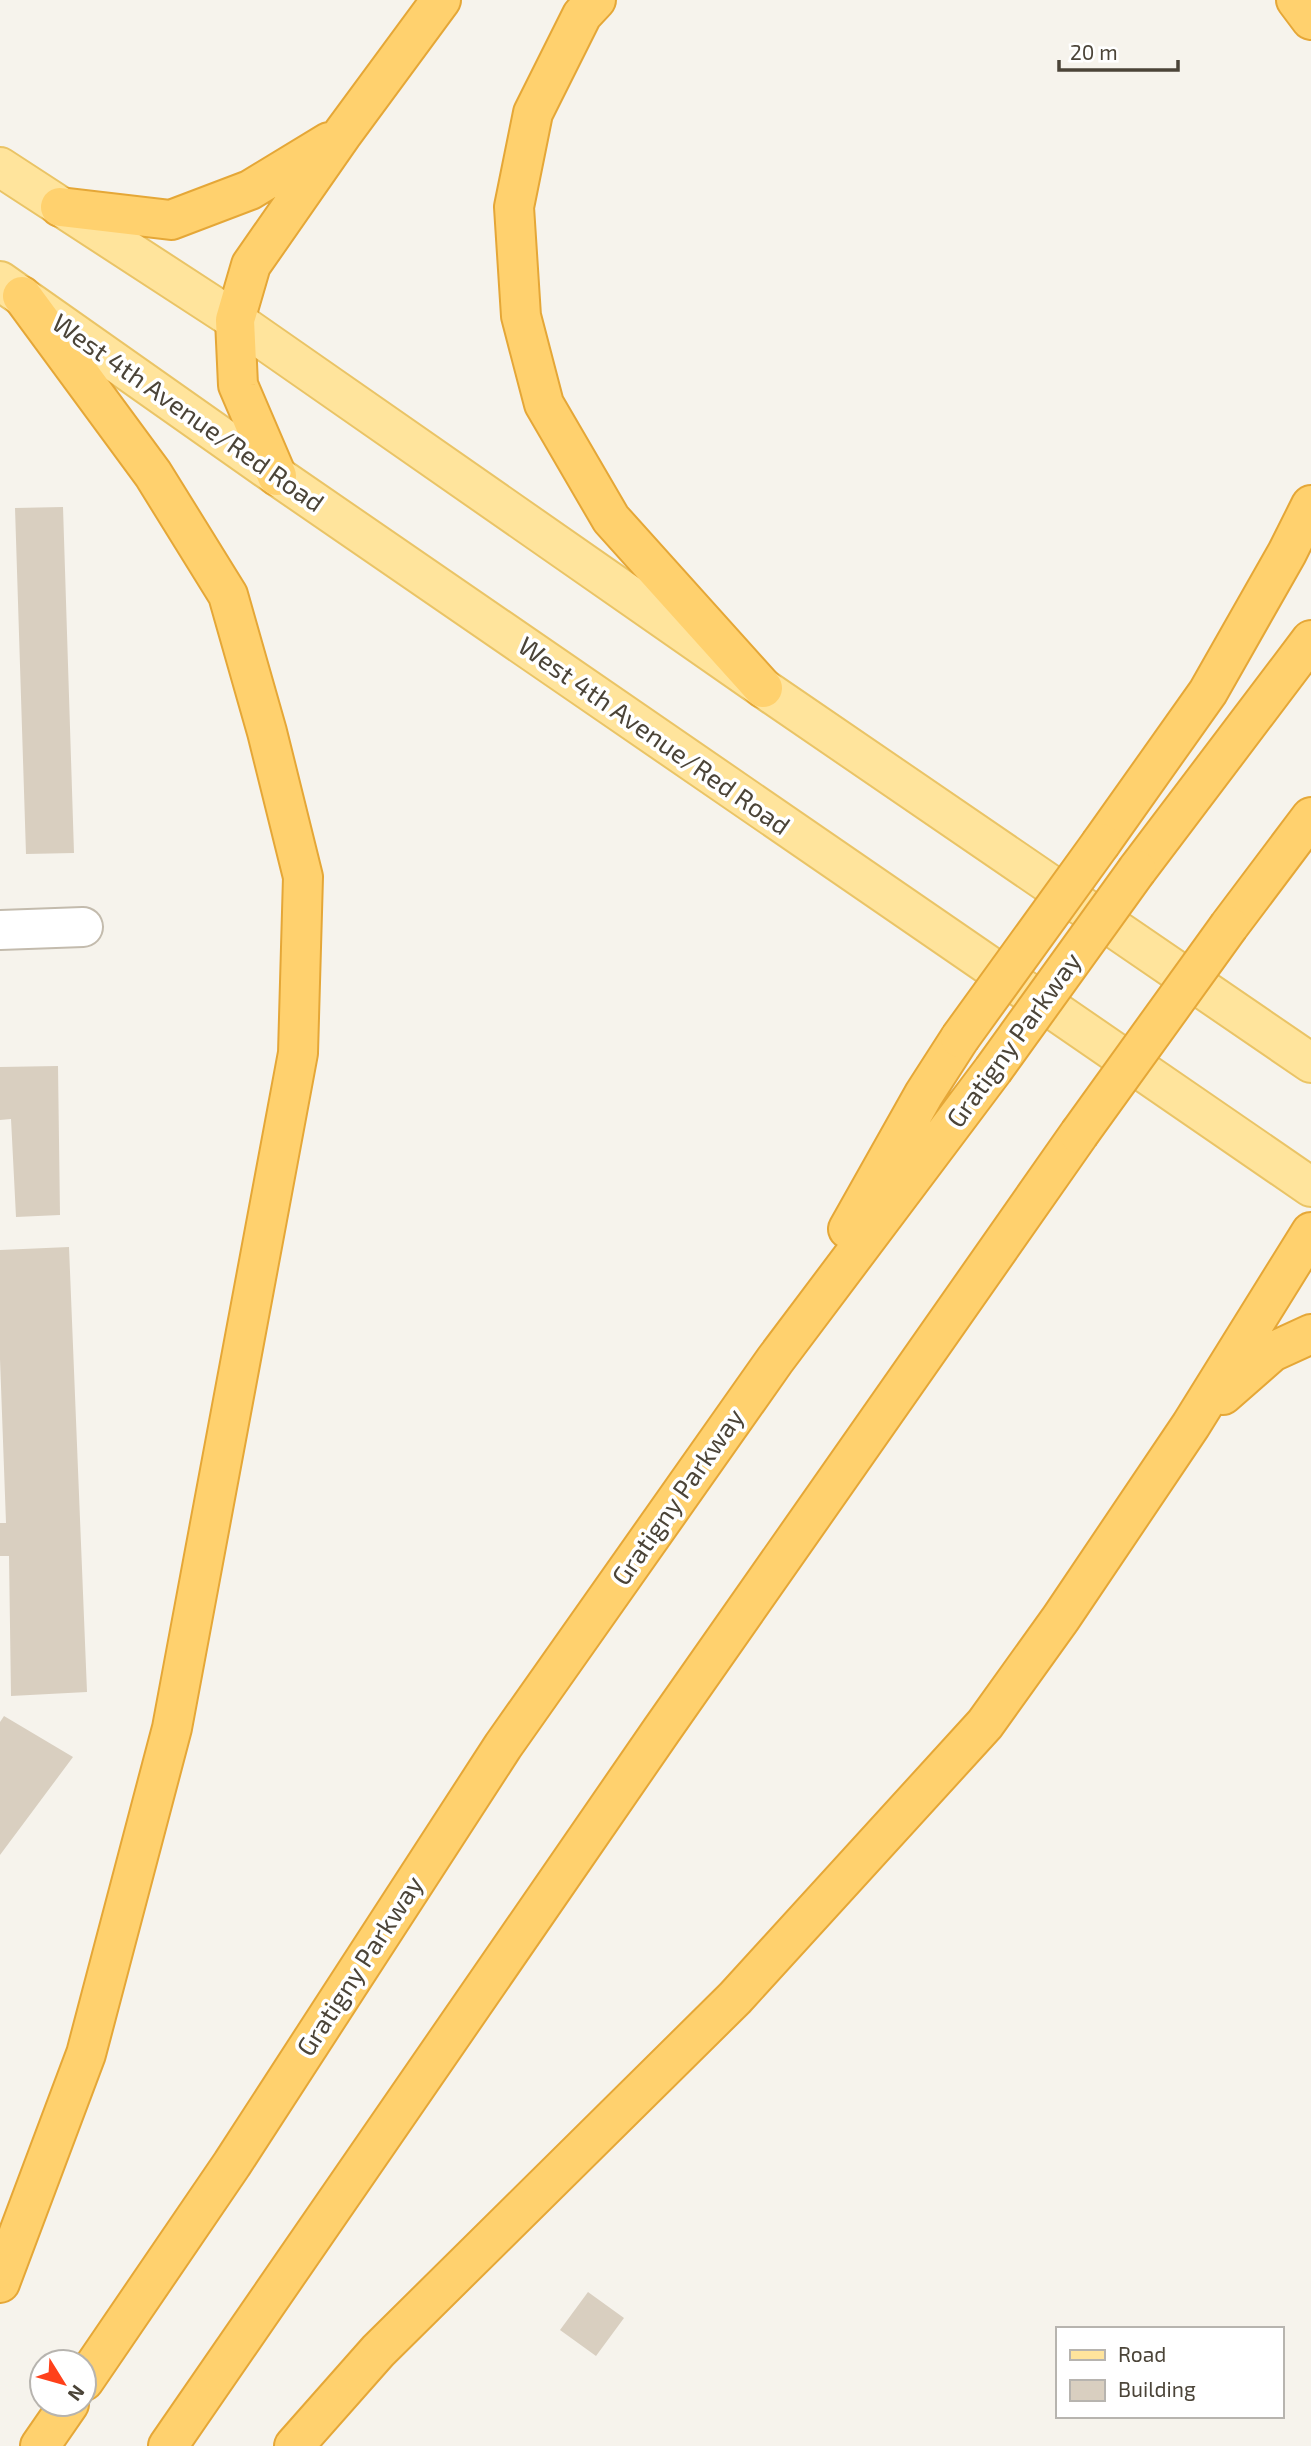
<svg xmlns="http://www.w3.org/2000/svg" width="1311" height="2446" viewBox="0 0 1311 2446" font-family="'Exo 2',sans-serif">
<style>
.building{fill:#d9cfc0}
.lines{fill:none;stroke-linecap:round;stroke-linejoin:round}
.minor-casing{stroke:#c3bbad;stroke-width:42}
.major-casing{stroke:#eac466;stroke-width:42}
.highway-casing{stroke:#e5a737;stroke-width:42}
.minor{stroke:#fff;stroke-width:38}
.major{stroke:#ffe49c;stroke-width:38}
.highway{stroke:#ffd16e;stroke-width:38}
.highway-bridge-casing{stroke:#e5a737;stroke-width:42;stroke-linecap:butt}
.highway-bridge{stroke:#ffd16e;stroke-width:38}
.labels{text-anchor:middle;stroke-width:7;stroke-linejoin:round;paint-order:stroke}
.street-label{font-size:26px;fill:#4b4438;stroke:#fff}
</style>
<rect width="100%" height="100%" fill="#f6f3ec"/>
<path class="building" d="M63 507 74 853 26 854 15 508Z
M58 1066 60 1215 16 1217 11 1119 0 1120V1067Z
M69 1247 87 1692 11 1696 9 1556H0V1523H6L0 1359V1250Z
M4 1716 73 1757 0 1855V1722Z
M588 2292 624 2318 596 2356 560 2330Z"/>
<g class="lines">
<g class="minor-casing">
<path id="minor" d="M0 930 83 927"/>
</g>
<g class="major-casing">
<path id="major" d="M0 167 235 320 763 688 1311 1063
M0 281 277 476 1311 1187"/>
</g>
<g class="highway-casing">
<path id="highway" d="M596 0 582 15 533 113 514 207 521 316 544 404 611 519 763 688
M1296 0 1311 20
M60 207 171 220 250 190 329 142
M277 476 238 385 235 320 251 265 343 133 441 0
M1101 843 1208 692 1287 553 1311 505
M1137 870 1311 640
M1229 926 1311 817
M848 1229 924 1094 960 1038
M1223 1395 1272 1352 1311 1334
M0 2283 86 2054 172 1728 298 1053 303 877 267 732 228 595 153 474 22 296
M84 2381 232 2164 503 1746 775 1360 993 1070
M40 2446 69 2404
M168 2446 661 1731 1079 1134
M294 2446 378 2351 735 1998 985 1724 1061 1618 1191 1425 1311 1232"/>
</g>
<use href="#minor" class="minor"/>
<use href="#major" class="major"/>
<use href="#highway" class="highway"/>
<g class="highway-bridge-casing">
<path id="highway-bridge" d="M960 1038 1101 843
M993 1070 1137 870
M1079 1134 1229 926"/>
</g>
<use href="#highway-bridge" class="highway-bridge"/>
</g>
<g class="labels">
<g class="street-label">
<text transform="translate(188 413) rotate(35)" y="9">West 4th Avenue/Red Road</text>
<text transform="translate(654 736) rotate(35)" y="9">West 4th Avenue/Red Road</text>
<text transform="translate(1014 1040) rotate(-54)" y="9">Gratigny Parkway</text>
<text transform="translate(678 1497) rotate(-55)" y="9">Gratigny Parkway</text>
<text transform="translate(360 1966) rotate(-57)" y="9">Gratigny Parkway</text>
</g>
</g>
<rect x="1056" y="2327" width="228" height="91" fill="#ffffff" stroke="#b7b4af" stroke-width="2"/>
<rect x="1070" y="2350" width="35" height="10" fill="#ffe49c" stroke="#b7b4af" stroke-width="2"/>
<text x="1118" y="2362" font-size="21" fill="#4b4438">Road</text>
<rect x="1070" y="2380" width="35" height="21" fill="#d9cfc0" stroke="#b7b4af" stroke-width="2"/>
<text x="1118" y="2397" font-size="21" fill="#4b4438">Building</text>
<g transform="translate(63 2383) rotate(127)"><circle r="33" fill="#ffffff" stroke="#b7b4af" stroke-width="2"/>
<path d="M0-5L12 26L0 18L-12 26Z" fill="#ff401a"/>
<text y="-10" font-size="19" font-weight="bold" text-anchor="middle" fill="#4b4438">N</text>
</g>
<path d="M1059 60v10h119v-10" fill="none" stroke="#4b4438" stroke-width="3.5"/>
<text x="1070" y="60" font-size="21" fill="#4b4438" stroke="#ffffff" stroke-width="5" paint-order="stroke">20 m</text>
</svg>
